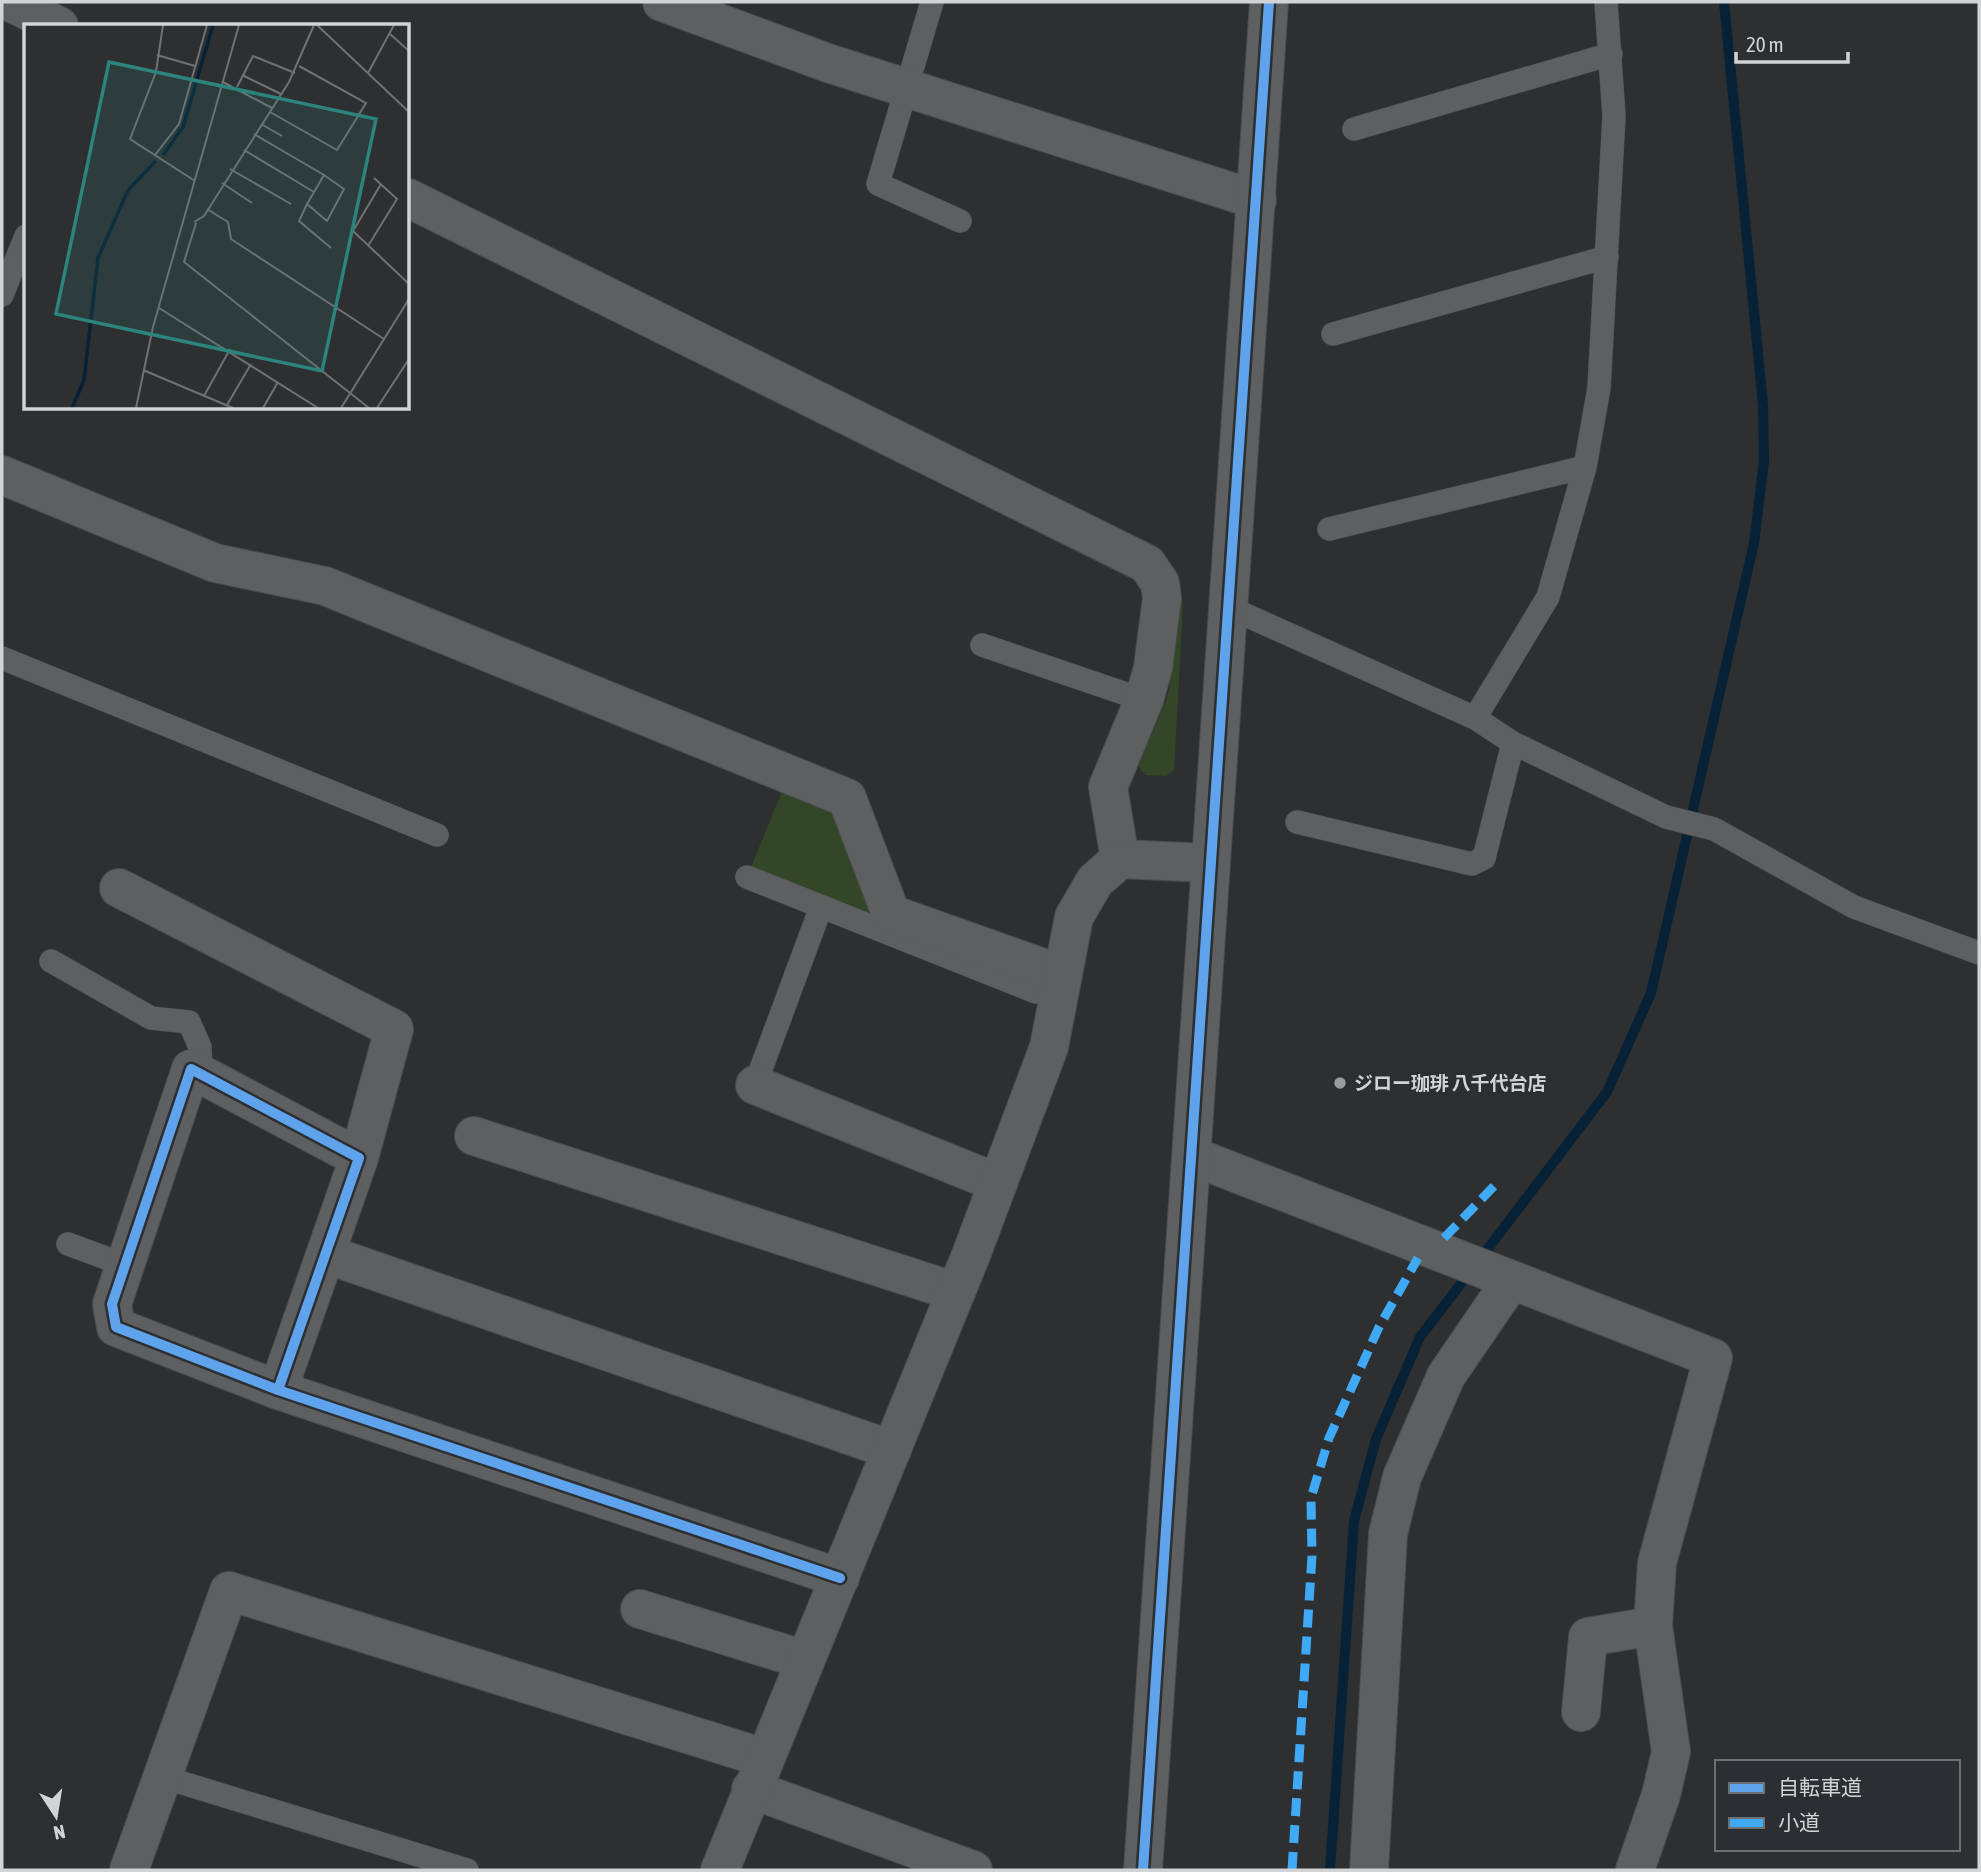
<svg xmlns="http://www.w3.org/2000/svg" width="1981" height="1872" viewBox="0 0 1981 1872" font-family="'Asap Condensed','Noto Sans JP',sans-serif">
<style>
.green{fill:#334728}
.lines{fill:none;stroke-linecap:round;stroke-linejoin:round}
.stream{stroke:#072236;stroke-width:10}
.service-casing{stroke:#4a4c4e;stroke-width:24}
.minor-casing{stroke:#4a4c4e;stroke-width:40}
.tertiary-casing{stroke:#4a4c4e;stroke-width:40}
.service{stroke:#5d5f60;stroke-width:23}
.minor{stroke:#5d5f60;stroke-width:38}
.tertiary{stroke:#5d5f60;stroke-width:38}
.quiet{stroke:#3fa9f5;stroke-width:9;stroke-dasharray:18 9;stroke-linecap:butt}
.cycleway-casing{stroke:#2c2f32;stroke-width:15}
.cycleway{stroke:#60a3ed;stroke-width:10}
.poi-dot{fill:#989a9c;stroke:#2c2f32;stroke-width:2.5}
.labels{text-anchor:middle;stroke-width:5;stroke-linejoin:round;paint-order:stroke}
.poi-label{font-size:19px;font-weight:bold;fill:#d1d3d5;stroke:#2c2f32;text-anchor:start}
.inset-river{fill:none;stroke:#072236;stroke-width:3.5}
.inset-road{fill:none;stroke:#6f7173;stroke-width:2}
.view{fill:#2c847d;fill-opacity:0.15;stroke:#2c847d;stroke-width:3.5}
.inset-edge{fill:none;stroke:#d1d3d5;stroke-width:3.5}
</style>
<rect width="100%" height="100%" fill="#2d2f31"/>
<path class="green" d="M1167 560 1177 573 1183 606 1174 770 1166 776 1146 775 1138 766 1166 701 1171 680 1179 605Z
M783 789 836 812 881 930 747 877Z"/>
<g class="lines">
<path class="stream" d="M1480 1259 1607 1092 1651 993 1754 543 1764 461 1763 405 1724 2
M1330 1870 1354 1521 1376 1439 1420 1337 1470 1272"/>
<g class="service-casing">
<path id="service" d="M932 2 878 184 960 221
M1354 129 1611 54
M2 295 26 236
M1333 334 1607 257
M1329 529 1585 467
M1228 607 1475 718 1513 743 1666 817 1714 829 1854 907 1979 953
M982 645 1144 700
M2 658 437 835
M1475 718 1548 597 1585 467 1599 388 1614 116 1606 2
M1297 822 1472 864 1484 858 1513 743
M747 877 1036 992
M51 961 151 1018 189 1022 200 1047 201 1074
M755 1085 821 907
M68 1244 125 1265
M163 1777 467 1870"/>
</g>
<g class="minor-casing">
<path id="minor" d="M10 2 59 26
M662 2 828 63 1257 200
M408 198 1147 564 1160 583 1162 598 1153 668 1144 700 1108 787 1120 859
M2 475 215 563 325 586 847 798 891 914 1063 975
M119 888 394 1029 359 1158
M755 1085 998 1183
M474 1136 956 1292
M1192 1156 1713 1358 1657 1563 1653 1626 1671 1752 1661 1795 1635 1870
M326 1254 892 1450
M278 1390 359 1158 191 1069 112 1304 116 1327 278 1390 840 1578
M640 1609 805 1660
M1581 1712 1588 1637 1653 1626
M751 1789 973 1870
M129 1870 229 1591 764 1758
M1369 1870 1388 1534 1402 1477 1446 1376 1511 1281"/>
</g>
<g class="tertiary-casing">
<path id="tertiary" d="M720 1870 971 1255 1049 1047 1074 917 1095 881 1120 859 1209 863
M1143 1870 1269 2"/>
</g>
<use href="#service" class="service"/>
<use href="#minor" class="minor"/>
<use href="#tertiary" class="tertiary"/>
<path class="quiet" d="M1444 1238 1497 1183
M1292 1870 1312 1556 1311 1498 1329 1438 1379 1327 1418 1258"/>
<g class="cycleway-casing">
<path id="cycleway" d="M278 1390 359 1158 191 1069 112 1304 116 1327 278 1390 840 1578
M1143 1870 1269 2"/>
</g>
<use href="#cycleway" class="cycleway"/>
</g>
<circle class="poi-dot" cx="1340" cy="1083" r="7"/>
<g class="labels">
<g class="poi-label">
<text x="1354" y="1090">ジロー珈琲 八千代台店</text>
</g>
</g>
<g transform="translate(24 24)">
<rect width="385" height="385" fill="#2d2f31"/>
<path class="inset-river" d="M139 131 159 103 189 1M48 384 60 356 74 234 104 166 132 137"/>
<path class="inset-road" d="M139 1 132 48 106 115 171 157M293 1 385 88M366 10 385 27M133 31 171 42M344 49 370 1M218 51 257 70M199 58 248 84M213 63 229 32 271 49M246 88 313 126 342 79 275 42M237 100 258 112M230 110 300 151 320 165 303 197 283 180 300 151M220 126 290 168M131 131 155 100 183 1M206 145 267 180M198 159 228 179M357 160 329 207 385 260M283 180 275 197 307 224M183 185 204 198 207 215 360 315M170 198 180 192 265 58 290 1M172 199 160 238 345 384M344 222 373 175 350 154M135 284 294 384M119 346 209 384M180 372 206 325M203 381 227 340M112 384 129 303 215 1M239 384 254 358M317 384 385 275M353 384 385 335"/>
<path class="view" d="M85 38 352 95 298 347 32 290Z"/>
<rect width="385" height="385" class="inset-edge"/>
</g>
<rect width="1981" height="1872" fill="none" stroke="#d1d3d5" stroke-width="7"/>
<rect x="1715" y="1760" width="245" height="91" fill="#2c2f32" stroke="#6e7173" stroke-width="2"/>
<rect x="1729" y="1783" width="35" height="10" fill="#60a3ed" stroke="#6e7173" stroke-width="2"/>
<text x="1778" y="1795" font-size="21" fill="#d1d3d5">自転車道</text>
<rect x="1729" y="1818" width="35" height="10" fill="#3fa9f5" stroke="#6e7173" stroke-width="2"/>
<text x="1778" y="1830" font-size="21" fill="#d1d3d5">小道</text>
<g transform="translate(56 1816) rotate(168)" stroke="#2c2f32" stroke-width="5" paint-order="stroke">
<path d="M0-5L12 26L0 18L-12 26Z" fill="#d1d3d5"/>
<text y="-10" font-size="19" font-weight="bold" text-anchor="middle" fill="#d1d3d5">N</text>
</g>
<path d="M1736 52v10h112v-10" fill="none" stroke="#d1d3d5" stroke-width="3.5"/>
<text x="1746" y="52" font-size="21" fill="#d1d3d5" stroke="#2c2f32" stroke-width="5" paint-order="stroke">20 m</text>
</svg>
